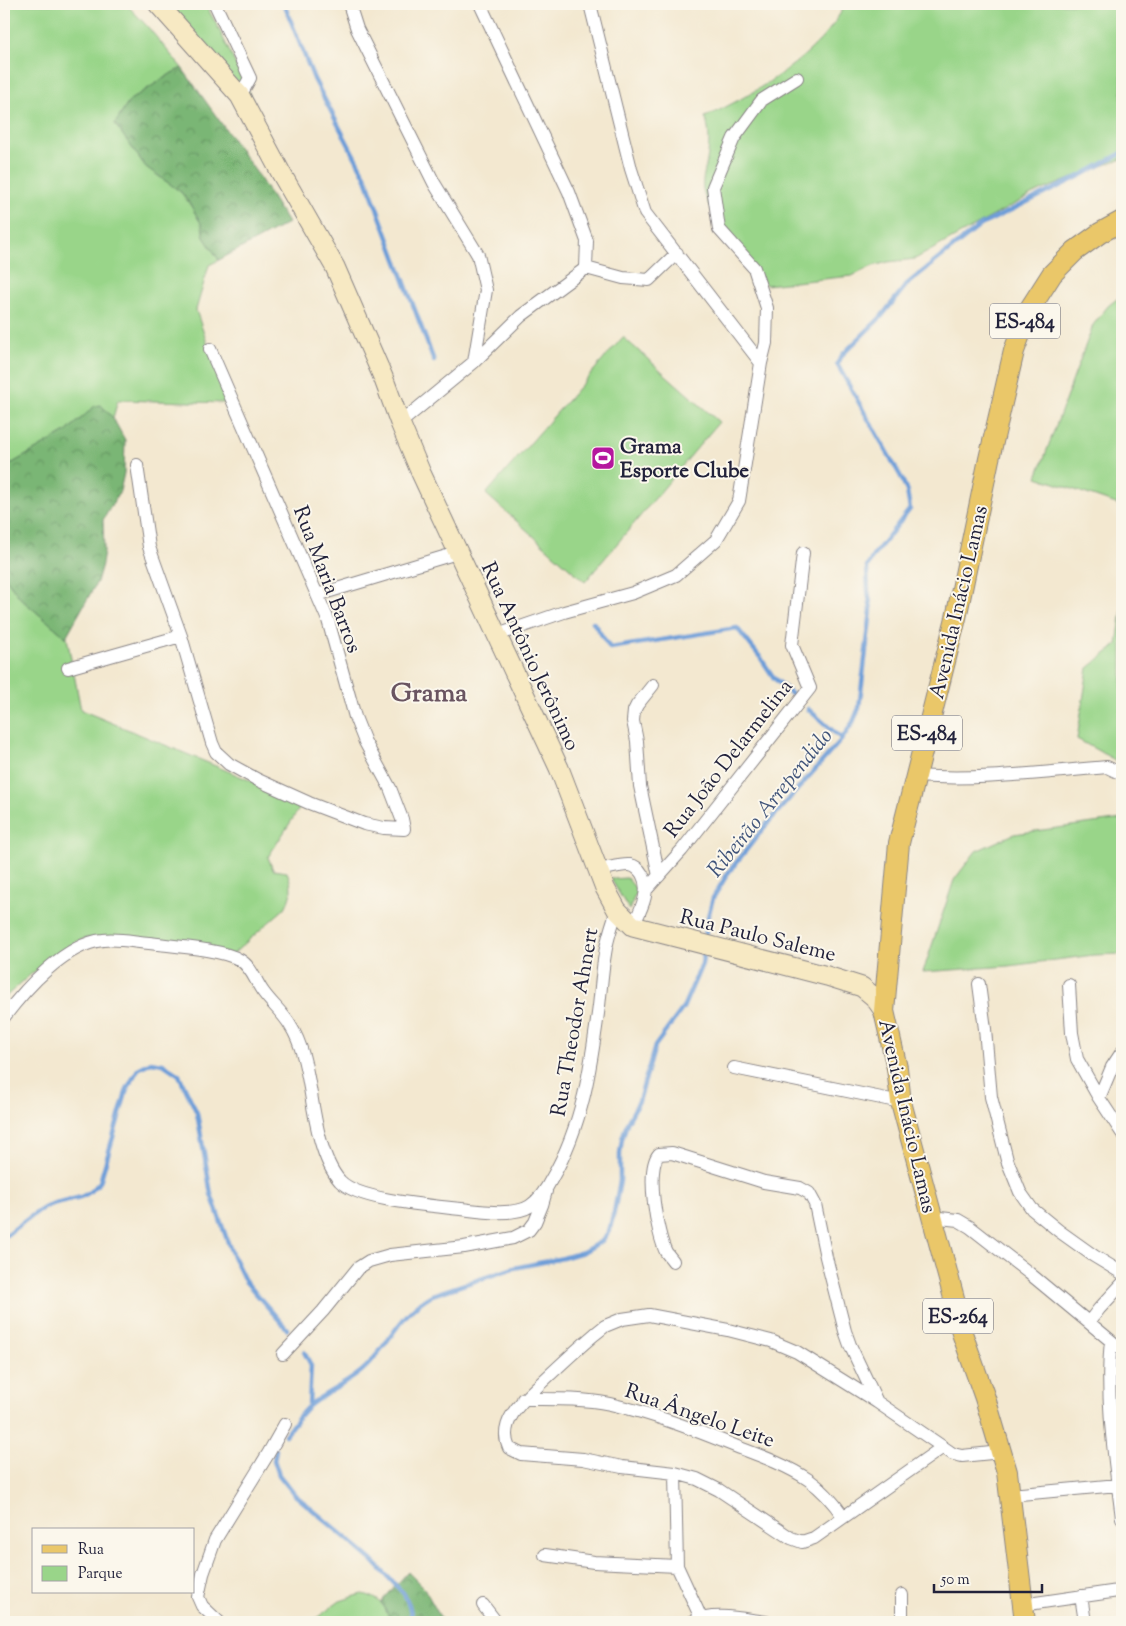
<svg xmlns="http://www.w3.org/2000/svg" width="1126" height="1626" viewBox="0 0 1126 1626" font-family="'Sorts Mill Goudy',serif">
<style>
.green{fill:#99d589;stroke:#5e7c62}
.forest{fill:url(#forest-crowns);stroke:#4e6c58}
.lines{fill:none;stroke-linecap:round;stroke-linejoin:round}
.stream{stroke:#6e9ed8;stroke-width:4.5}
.minor-casing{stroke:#8a8586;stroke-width:14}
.secondary-casing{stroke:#8a8586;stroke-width:21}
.primary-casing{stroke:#8a8586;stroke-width:22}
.minor{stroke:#fff;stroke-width:12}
.secondary{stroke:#f7e9c3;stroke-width:19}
.primary{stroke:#eac769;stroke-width:20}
.labels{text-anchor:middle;stroke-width:4;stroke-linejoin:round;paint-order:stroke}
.shield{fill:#fbf7ec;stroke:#636270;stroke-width:1}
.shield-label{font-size:20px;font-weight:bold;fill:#22223b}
.poi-label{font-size:21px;font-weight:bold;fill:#22223b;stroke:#fbf7ec;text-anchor:start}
.street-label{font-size:21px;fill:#22223b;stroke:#fbf7ec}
.water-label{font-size:22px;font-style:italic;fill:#40547a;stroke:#fbf7ec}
.district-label{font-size:26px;font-weight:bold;fill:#6a5561;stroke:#fbf7ec}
</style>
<defs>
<pattern id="forest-crowns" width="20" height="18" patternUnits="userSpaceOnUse" patternTransform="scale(1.25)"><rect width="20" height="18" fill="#7ab675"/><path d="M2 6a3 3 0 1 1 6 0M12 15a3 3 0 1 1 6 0" fill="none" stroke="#649461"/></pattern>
</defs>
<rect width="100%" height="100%" fill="#fbf7ec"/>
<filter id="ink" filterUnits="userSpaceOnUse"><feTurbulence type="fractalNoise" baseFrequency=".02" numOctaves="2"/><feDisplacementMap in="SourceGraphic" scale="10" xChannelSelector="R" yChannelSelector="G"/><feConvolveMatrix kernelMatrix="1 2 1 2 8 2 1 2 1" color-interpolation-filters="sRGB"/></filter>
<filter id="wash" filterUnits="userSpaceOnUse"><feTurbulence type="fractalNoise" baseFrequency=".0096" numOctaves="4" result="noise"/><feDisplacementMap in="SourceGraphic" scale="20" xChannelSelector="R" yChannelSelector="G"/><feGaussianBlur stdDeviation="1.12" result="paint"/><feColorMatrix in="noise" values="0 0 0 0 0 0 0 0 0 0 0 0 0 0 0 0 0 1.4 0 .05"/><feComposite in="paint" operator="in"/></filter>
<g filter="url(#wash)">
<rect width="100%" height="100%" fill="#f3e8d0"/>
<path class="green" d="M4 4H126L147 26 182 68 172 73 130 100 115 124 146 167 181 192 190 204 202 225 204 237 219 260 209 265 196 310 227 403 118 400 113 418 101 405 95 406 66 432 4 468Z
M163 4H205L217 25 253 101Z
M845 4H1122V159L1099 167 1033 194 915 259 888 262 873 266 852 276 766 285C750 263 707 213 703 189 702 182 704 173 706 166 709 150 711 133 705 117 753 95 823 54 845 4Z
M1122 295V506L1037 477 1093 325 1108 306Z
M623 337 719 422 585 582 486 494Z
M4 576 21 599 67 638 81 710 302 802 301 806 268 857 273 870 287 872C293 886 292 895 285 908L233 954 144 942 86 938 76 942 30 975 4 998Z
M1122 609V764L1077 739 1088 668 1117 645Z
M1122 819V954L1094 955 1009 966 923 972 954 880 976 851 1014 834Z
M627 878 637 890 629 910 611 879Z
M362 1594C378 1596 387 1607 391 1622H311L340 1601Z"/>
<path class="forest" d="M182 68 256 172 288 223 219 260 204 237 202 225 190 204 181 192 146 167 115 124 130 100 172 73Z
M101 405 113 418 125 440 124 473 120 491 103 520 104 551 102 564 97 582 67 635V638L21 599 4 576V468L66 432 95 406Z
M408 1572 424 1588 443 1622H391L384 1606 381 1602Z"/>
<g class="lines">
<path class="stream" d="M284 4 314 79 365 176 434 361
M593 622 610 648 737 628 760 657 774 678 795 697
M808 709 842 739
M705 940 707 920 713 898 728 873 766 825 842 739 853 722 859 708 871 610 868 591 867 567 873 556 910 509 907 491 901 477 837 364 843 354 881 317 907 284 981 225 1080 176 1122 153
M4 1237C14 1229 41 1208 52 1204 74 1197 83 1202 100 1182L127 1089 138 1069 151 1062 163 1064 179 1075 197 1113 211 1194 232 1254 245 1281 287 1329
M304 1352 311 1365 309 1405
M285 1435C293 1425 300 1413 310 1405 328 1390 351 1383 367 1366 390 1342 402 1311 432 1295L514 1268 563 1258 583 1252 602 1241 609 1231 613 1217 620 1181V1153L622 1139 627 1123 639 1101 655 1046 683 1008 702 964 704 950
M276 1450 274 1460 279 1475 295 1495 372 1560 404 1594 409 1605 413 1622"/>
</g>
</g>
<g filter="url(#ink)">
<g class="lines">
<g class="minor-casing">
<path id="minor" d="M215 4 250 78 240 96
M349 4 357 29 434 183 478 255 486 290 474 362
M480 4 569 192 587 241 586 268
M590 4 631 169 645 213 761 363
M400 423 474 362 521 316 586 268 623 278 649 280 677 253
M137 465 149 547 181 636 212 743 216 752 229 764 258 780 309 803 364 824 384 828 404 829 402 819 390 788 365 742 355 717 328 620 210 349
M317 595 457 553
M497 635 564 612 633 593 676 575 716 540 739 501 761 363 766 343 767 308 754 268 719 229 713 187 734 138 762 100 797 78
M68 668 181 636
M653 685 637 705 634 711 633 721 637 741 640 786 659 876
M916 776C980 781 1044 772 1107 767L1122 774
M598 870C608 869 620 864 630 865 636 866 639 869 642 874 652 891 640 911 633 926
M646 890 682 850 810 688 792 645 803 553
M979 984 985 1029 991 1097 1007 1160 1020 1192 1032 1209 1059 1231 1094 1256 1122 1273
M1069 985 1072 1033 1077 1059 1099 1098 1122 1133
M4 1017C26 988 65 944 103 940 118 938 135 942 149 943 172 946 222 949 240 960 252 967 256 983 264 993 272 1004 283 1013 290 1025 303 1045 307 1071 311 1094 315 1120 322 1161 340 1181 360 1202 439 1206 469 1210 484 1212 517 1215 530 1206 539 1200 547 1188 552 1178 583 1125 591 1066 599 1006 601 989 602 971 605 954 607 939 612 925 617 910
M734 1068 901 1102
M1099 1098 1112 1067 1122 1052
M931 1217 958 1220 970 1227 1029 1273 1122 1350
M673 1261C671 1258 668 1255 666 1252 657 1234 645 1169 659 1154L672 1153 764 1182 800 1188 809 1193 815 1204 826 1257 845 1331 850 1345 877 1402
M1089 1322 1099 1309 1122 1284
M1111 1341C1105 1398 1115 1462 1122 1518
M283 1354 323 1311 358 1268 369 1261 390 1255 464 1247 513 1238 529 1230 535 1222 542 1205 546 1191
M523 1399C552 1399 582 1398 610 1404 655 1414 698 1431 740 1448 764 1457 788 1466 809 1480 823 1490 834 1503 843 1516
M943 1447 814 1538 802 1542 791 1538 719 1490 697 1479 675 1473 622 1467 583 1459 521 1454 509 1448C497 1422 523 1400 540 1384 558 1367 576 1350 595 1334L605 1326 622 1319 649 1315 728 1330 771 1341 797 1352 877 1402 953 1454 962 1456 1001 1452
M675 1473 677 1566 701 1618
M1009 1495 1118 1485
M545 1555 594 1562 677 1566
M902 1595V1622
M1081 1596 1085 1622
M483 1605 496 1622
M1022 1605 1118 1591 1122 1589
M219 1622 202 1606 198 1597 203 1574 215 1540 268 1454 285 1424
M692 1622C715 1612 742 1619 766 1622"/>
</g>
<g class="secondary-casing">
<path id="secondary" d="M158 4 240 96 281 173 335 267 383 377 400 423 421 473 559 768 605 888 617 910 633 926 827 976 862 987 874 997 884 1011"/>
</g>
<g class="primary-casing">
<path id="primary" d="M1025 1622 1007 1472 985 1398 962 1333 954 1298 901 1102 897 1068 884 1011 899 843 956 618 989 459 1014 351 1029 310 1052 274 1075 251 1100 233 1122 221"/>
</g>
<use href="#minor" class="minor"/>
<use href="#secondary" class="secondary"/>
<use href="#primary" class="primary"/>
</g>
</g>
<defs>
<g id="stadium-square" transform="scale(1.25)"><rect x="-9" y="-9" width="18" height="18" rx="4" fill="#b5179e" stroke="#fbf7ec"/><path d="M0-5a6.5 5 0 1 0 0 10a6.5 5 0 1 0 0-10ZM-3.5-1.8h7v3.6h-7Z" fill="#fff"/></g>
</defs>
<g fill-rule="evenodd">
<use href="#stadium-square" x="603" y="458"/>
</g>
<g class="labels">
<g class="shield">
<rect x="990" y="303.5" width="70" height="35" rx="4"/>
<rect x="892" y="715.5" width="70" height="35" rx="4"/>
<rect x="923" y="1298.5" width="70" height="35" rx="4"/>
</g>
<g class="shield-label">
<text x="1025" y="328">ES-484</text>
<text x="927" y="740">ES-484</text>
<text x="958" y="1323">ES-264</text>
</g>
<g class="poi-label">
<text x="620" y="453">Grama<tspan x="620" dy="24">Esporte Clube</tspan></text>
</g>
<g class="street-label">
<text transform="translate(328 579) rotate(69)" y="7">Rua Maria Barros</text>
<text transform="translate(958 602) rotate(-77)" y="7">Avenida Inácio Lamas</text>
<text transform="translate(531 656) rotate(65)" y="7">Rua Antônio Jerônimo</text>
<text transform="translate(728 758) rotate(-52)" y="7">Rua João Delarmelina</text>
<text transform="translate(758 935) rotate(14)" y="7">Rua Paulo Saleme</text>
<text transform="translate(574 1022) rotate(-80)" y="7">Rua Theodor Ahnert</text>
<text transform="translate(908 1116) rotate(77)" y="7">Avenida Inácio Lamas</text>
<text transform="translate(700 1415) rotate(19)" y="7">Rua Ângelo Leite</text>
</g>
<g class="water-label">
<text transform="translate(769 802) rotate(-51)" y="8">Ribeirão Arrependido</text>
</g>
<g class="district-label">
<text x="429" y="701">Grama</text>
</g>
</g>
<rect width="1126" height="1626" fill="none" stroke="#fbf7ec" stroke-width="20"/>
<rect x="32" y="1528" width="162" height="65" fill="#fbf7ec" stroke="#a4a2a5"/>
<rect x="42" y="1545" width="25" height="8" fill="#eac769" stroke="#a4a2a5"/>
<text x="78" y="1554" font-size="15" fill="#22223b">Rua</text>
<rect x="42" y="1566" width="25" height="15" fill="#99d589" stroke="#a4a2a5"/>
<text x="78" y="1578" font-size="15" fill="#22223b">Parque</text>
<path d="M934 1584v8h108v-8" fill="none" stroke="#22223b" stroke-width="2.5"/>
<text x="941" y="1584" font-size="15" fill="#22223b" stroke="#fbf7ec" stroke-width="4" paint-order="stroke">50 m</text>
</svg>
